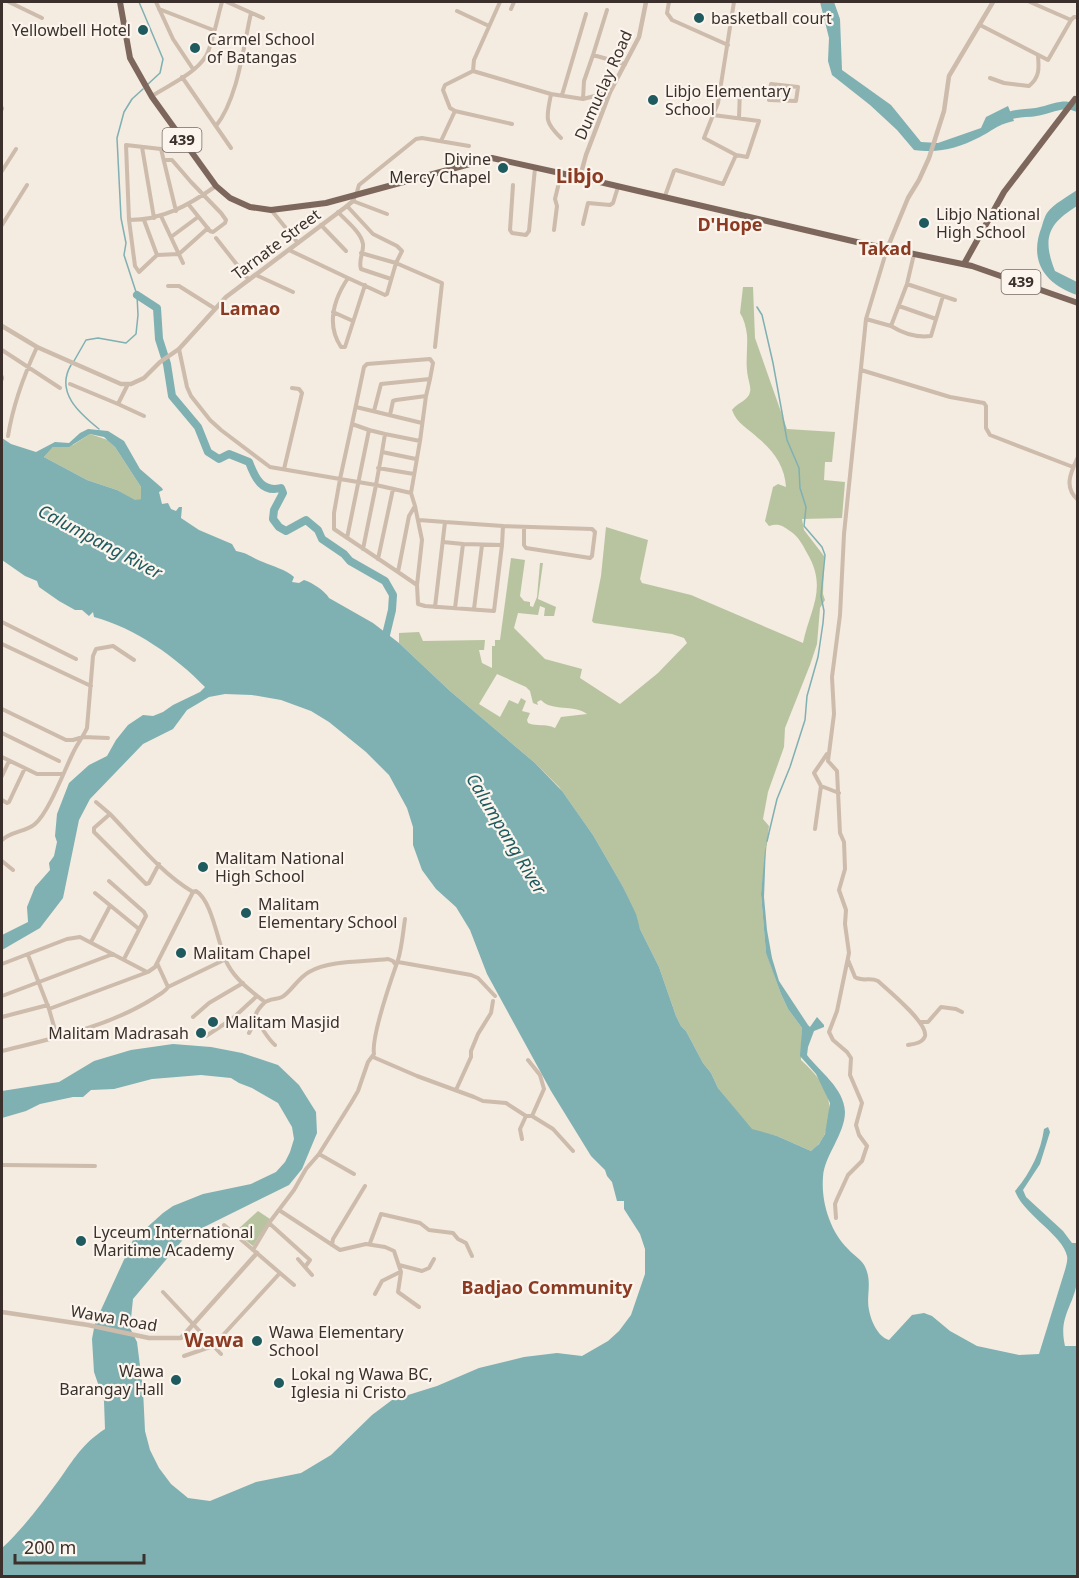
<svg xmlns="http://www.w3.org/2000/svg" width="1079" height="1578" viewBox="0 0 1079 1578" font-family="'Noto Sans',sans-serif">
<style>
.green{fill:#b8c4a0;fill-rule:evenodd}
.water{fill:#7fb0b2;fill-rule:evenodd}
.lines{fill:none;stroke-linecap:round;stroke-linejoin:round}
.stream{stroke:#7fb0b2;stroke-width:1.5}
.river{stroke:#7fb0b2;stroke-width:8}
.minor{stroke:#cdbbac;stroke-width:4}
.tertiary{stroke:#cdbbac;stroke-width:4.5}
.primary{stroke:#7d675c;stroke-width:6}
.poi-dot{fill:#1f5a5e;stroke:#fbf5ee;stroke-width:2}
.labels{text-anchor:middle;stroke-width:4.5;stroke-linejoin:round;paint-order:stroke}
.shield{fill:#fbf5ee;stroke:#756b66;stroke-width:1.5}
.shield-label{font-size:15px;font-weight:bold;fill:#3b302b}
.poi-label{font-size:16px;fill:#3b302b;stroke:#fbf5ee;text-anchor:start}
.street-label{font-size:16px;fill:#3b302b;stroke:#fbf5ee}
.neighbourhood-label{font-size:18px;font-weight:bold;fill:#8c3b22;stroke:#fbf5ee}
.water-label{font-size:18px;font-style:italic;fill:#1f5a5e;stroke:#fbf5ee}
.quarter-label{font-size:20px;font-weight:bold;fill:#8c3b22;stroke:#fbf5ee}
</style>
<rect width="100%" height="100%" fill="#f4ebe1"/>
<path class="green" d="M743 287H753L755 338 787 429 835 432 832 462H825L824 480 845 482 842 518 802 519 804 530 824 556 823 594 825 600 820 608 817 644 810 665 785 728 784 747 768 792 763 819 769 826 761 894 766 952 781 994 788 1009 802 1028 801 1060C821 1079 834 1094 828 1123 826 1134 821 1144 811 1151L777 1136 752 1130 718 1088 711 1073 703 1063 686 1031 681 1026 676 1016 659 967 640 929 622 885 593 835 559 787 535 763 450 691 399 643V633L419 632 423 641 485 640 484 650H479L482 663 492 668V646H495V640H500L511 558 525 560 520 596 524 601 530 602V606L533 607 537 597 540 563H543L538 599 556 607 554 616H544L545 608 540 606 538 615 518 613 514 628 545 659 582 669 580 678 620 704 658 673 687 643 684 638 672 634 594 623 592 621 601 576 606 527 648 540 640 579 642 583 691 595 803 643C810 609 828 588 807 553 802 544 799 537 790 531 783 526 779 523 769 526L765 521 773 487 778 484 786 487C785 467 774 451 758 438 748 428 737 424 732 410 737 403 745 402 749 395 752 389 749 383 748 377 745 363 748 349 747 335 746 327 744 319 740 313ZM497 674 526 687 530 691 533 703 538 705 537 702 541 700C552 712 574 704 587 714L561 717 555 728C545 723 537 727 528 723L527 720 530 713 522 711 526 701 521 698 518 704 509 700 500 717 479 704Z
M90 434 108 440 115 447 141 487V499L135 501 117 490 87 480 44 457 53 447 73 445Z
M258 1211 270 1219 253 1246 235 1232Z"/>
<path class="water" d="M820 2H834L840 19 842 70 891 105 921 142 938 143 981 128 986 117 1008 106 1014 121C997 125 995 129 980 137 956 149 940 153 914 150L897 130 870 105 832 75 828 61 829 38Z
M1077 190V206C1048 224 1042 238 1055 271L1077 282V295C1045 284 1028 261 1042 226 1043 222 1045 216 1047 213 1053 204 1069 196 1077 190Z
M88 429 108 431 124 441 140 469 162 488 163 490 159 492 162 504 168 503 171 509 176 511 179 507H182L181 518 199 530 232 544 236 551C248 553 252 558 263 562 274 567 285 569 294 577L292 582 299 583 304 580C313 583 325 591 329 598L373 623 399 643 450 691 535 763 562 791 593 835 622 885 636 914 640 929 659 967 676 1016 681 1026 686 1031 703 1063 711 1073 718 1088 752 1129 777 1136 811 1151 819 1144 825 1134 830 1103 816 1074 800 1056 802 1028 788 1009 781 994 766 953 761 894 765 850 770 832 766 845 764 897 767 930 772 958 779 981 808 1025 810 1027 817 1017 824 1025V1027L814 1031 808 1047 807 1055C820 1072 844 1088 845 1112 845 1134 824 1156 823 1177 821 1202 830 1231 848 1249 854 1256 863 1260 866 1269 872 1283 866 1297 869 1310 871 1321 878 1337 889 1340L912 1315 924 1313 932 1316 950 1331 977 1346 1019 1355 1039 1354 1065 1270C1066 1266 1068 1260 1067 1256 1063 1235 1024 1215 1015 1191 1030 1174 1041 1151 1044 1129L1048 1127 1050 1132 1040 1164 1023 1190 1026 1197 1063 1231 1072 1243H1077C1077 1255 1079 1269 1077 1281 1074 1306 1058 1316 1065 1346H1077V1576H2V1548C23 1529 41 1504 59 1480 74 1459 82 1444 105 1429L104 1401 94 1372 92 1339 95 1323 133 1240 163 1213 173 1206 203 1194 251 1184 276 1172 285 1162 290 1152 294 1139 292 1127 278 1103 252 1088 239 1083 231 1078 201 1075 152 1079 114 1089 91 1090 83 1097H73L40 1104 26 1111 2 1118V1091L59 1082 94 1061 131 1050 173 1044 211 1047 242 1053 278 1065 299 1085 316 1112 317 1133 302 1169 289 1185 186 1236 133 1299 130 1328 137 1342 143 1390 145 1431 150 1450 159 1468 171 1484 188 1498 210 1501 256 1482 301 1473 331 1455 372 1415 392 1400 437 1386 479 1368 524 1357 557 1353 582 1356 608 1341 619 1331 631 1315 645 1274V1249L640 1234 624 1209V1201H617L612 1182 607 1176 605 1170 591 1156 551 1091 487 974 470 930 456 907 436 889 422 870 413 845V827L407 808 389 775 366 752 329 722 311 711 281 700 252 695 225 694 209 697 187 710 173 729 143 744 90 799 79 820 63 898 40 928 2 950V935L28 922 27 907 35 887 50 870 49 863 54 856 57 842 55 836 57 814 69 783 89 765 107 756 116 740 128 725 143 715 153 716 163 712 173 705 200 692 205 687C176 657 135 628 94 617L93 612 89 616 82 610H75L59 601 39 587 37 581 25 576 2 560V438L11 444 36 452 55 442 69 443 80 433ZM90 434 104 437 115 447 141 487V499L135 500 117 490 87 480 44 457 53 447H69Z"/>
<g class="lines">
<path class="stream" d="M139 2 163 59 160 73 147 85
M757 307 762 315 773 363 787 440 799 468 800 488 806 507 804 526 822 547 825 555 821 596 824 611 823 623 818 657 807 696 805 720 790 767 777 799 767 841
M74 361 86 340 98 338 126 343 136 334 138 315 137 295 124 255 126 243 121 218 117 138 124 112 132 99 143 89
M71 365C55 392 79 413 99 429"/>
<path class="river" d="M1004 118C1014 112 1025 114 1036 112 1051 110 1062 101 1078 108
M137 295 157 308 159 339 167 364 172 396 198 427 208 452 219 459 229 454 249 462C255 478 262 493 281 488L283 493 274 510 273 519 279 527 286 531 306 520 318 530 322 539 344 554 350 561 385 581 393 595 392 610 384 643"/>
<path class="minor" d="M9 2 42 18
M156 2 173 39 193 69
M227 2 263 18
M500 2 474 60 473 71 551 94 583 99
M669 2 667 13 672 20 728 45
M159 9 213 30
M511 9 514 2
M457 11 489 26
M1071 20 1074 17H1078
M980 25 1048 60 1071 20 1030 2
M593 55 607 10
M473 71 445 85 443 90 450 108 455 111 512 124
M182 77 231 148
M990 78 1004 83 1029 86C1040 77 1039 68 1038 56
M610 92 583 99 584 81 593 55 625 64
M551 94C547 117 543 121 561 138
M562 95 586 14
M152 96C169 85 195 74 206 56 212 46 218 15 222 2
M2 109V108
M713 115 704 138 736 155 747 157 759 121 713 115 718 103 734 2
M739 118 740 89 770 91 769 100 796 101 798 87 771 84 770 91
M216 126C238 98 243 48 251 13
M441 141 455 111
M142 147 154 218
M164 160H172L191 182 221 213 226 220 225 223 213 232 210 231 189 205
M2 171 16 149
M513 185 510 230 512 233 526 235 529 231 535 168
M356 195 359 185 416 139 422 138 469 146
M665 196 674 171 676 170 723 184 736 155
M353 201 387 214
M347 206 373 234 397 246 402 251 396 263 387 294 385 295 348 278C334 299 326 324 341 347H345L365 285
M176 211 161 149 126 145 129 220 135 266 139 272 157 255 179 254 208 228
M272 211 298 243
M338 212C345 220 361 232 363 244 364 252 358 260 361 269L391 279
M161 216 183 263
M129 220C163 220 189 205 216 186
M144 220 157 255
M583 224 588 203 610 205 613 203 618 187
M2 225 27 185
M321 225 346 251
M554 230 557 206 555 199 561 174
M171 237 198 217
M216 238 249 280
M289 250 348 278
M361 253 396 263 442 283 435 347
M256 275 293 292
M907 284 955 300
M168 286H179L214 308
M899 306 936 319
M333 312 353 321
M866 319 887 249
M891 326C904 334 916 338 931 336L943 296
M179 349 187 387 191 396 210 420 221 430 270 467 340 479 334 513V529L398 572 409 516 415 506 422 540 417 585 418 604 425 606 494 611 502 545
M2 350 60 388
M861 370 950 397 984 403 986 406V428L990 435 1073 467
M2 377V379
M70 384 118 404 127 386
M118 404 144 416
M356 407 422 423
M374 411 381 384 430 379 426 396 396 400 393 401 390 415
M352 424 364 367 367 364 430 359 433 363 430 379
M369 430 385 434 382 452 416 459
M8 436C13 405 24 375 37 347
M420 441 426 396
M1078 457C1071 472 1063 487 1078 500
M378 468 414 474
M284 469 302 393 299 389 292 388
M411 493 415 506
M419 520 445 522
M503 526 592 529 595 532 592 556 590 558 526 548 524 545V527
M347 538 369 430 352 424 340 479 376 485 382 452
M443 542 463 544
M363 549 376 485 411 493 420 441 385 434
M378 559 393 489
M398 572 417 585
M435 607 445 522 503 526 502 545 463 544 455 608
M474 609 482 545
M2 622 76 659
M2 644 91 686
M2 709 66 740H73L83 737 108 738
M2 733 59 761
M2 757 37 774H62
M2 776 9 761
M821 786 814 773 827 754
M2 800 7 803 9 802 25 768
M96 802 110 814
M815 829 821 786 839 793
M2 840C11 831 26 832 35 824 49 812 64 771 73 753 77 744 83 737 87 728L93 656 96 649 113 646 134 660
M2 861 13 870
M159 864 149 883 146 884 94 832V828L110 814C136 841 161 873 193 892L196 891C213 901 218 947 228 965 236 980 252 992 265 1002
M109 881 144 912 146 916 124 959
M95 893 139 929
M91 942 110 906
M28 955 49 1009 57 1037
M848 960 855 977C863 982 870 977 878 981 888 990 928 1023 925 1036 923 1043 914 1044 908 1045
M398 962 471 975 478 978 495 996
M157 963 168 987
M2 964 67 939 80 937 147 972
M2 996 113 954
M49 1009 148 972 155 967 193 892
M2 1017 48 1005
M193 1017 209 1003 243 983
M920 1022H928L941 1007 956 1009 962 1012
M249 1033 257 1018
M206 1036 232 1019 257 996
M275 1045C270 1041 255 1020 256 1014 257 1011 262 1005 264 1003 270 998 276 1000 282 997 290 993 298 978 309 972 330 960 365 962 388 959L393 961 396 965
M2 1051C54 1038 108 1027 154 998 160 994 165 992 168 987L226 959
M373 1057 417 1076 474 1097 483 1101 506 1103 526 1116
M456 1090 471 1057V1051L478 1034 491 1013 493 1001
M532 1116 553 1129 573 1151
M522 1139 520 1129 526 1116H532L544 1089 540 1075 528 1060
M319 1154 354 1174
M2 1165 95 1166
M279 1210 340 1250 366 1244 385 1247 394 1251 401 1272 398 1292 419 1307
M836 1218 835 1204 837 1199 848 1175 862 1161 867 1146 859 1135 856 1125 862 1103 850 1075 851 1058 847 1052 833 1040 829 1032 837 1011 849 953 845 924 846 910 839 890 845 869 844 842 840 833 837 771 828 761 834 714 832 677 840 615 844 534 866 319 891 326 907 284 914 254
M269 1223 310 1260 305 1267
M224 1225 294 1285
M370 1243 381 1214 420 1223 429 1230 453 1233 458 1239 466 1243 472 1256
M332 1245 333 1239 365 1186
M253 1250 269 1223 294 1190 306 1169 319 1154 351 1103 358 1091 368 1062 374 1054C371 1036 391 980 398 960 402 947 403 932 405 919
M298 1259 312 1275
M399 1265 422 1271 429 1268 434 1259
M163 1292 221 1354
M375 1294 382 1281 400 1272
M184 1356 213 1346 280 1273"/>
<path class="tertiary" d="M580 177 586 155 610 92 639 37 646 2
M887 249 908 198 919 180 929 158 944 111 949 76 993 2
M2 326 37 347 80 366 121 384H131L144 378 160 362 179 349 226 297 347 206 353 201 355 195
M2 1312 88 1325 149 1338H181L257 1253"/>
<path class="primary" d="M120 2 130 58 152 97 216 186 230 198 250 207 271 210 326 203 492 158 587 179 861 243 972 266 1078 303
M964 264 1004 192 1075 99"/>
</g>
<g class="poi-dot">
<circle cx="699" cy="18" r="6"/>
<circle cx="143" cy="30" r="6"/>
<circle cx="195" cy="48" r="6"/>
<circle cx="653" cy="100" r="6"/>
<circle cx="503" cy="168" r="6"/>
<circle cx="924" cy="223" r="6"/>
<circle cx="203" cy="867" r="6"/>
<circle cx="246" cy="913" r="6"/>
<circle cx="181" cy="953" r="6"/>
<circle cx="213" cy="1022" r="6"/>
<circle cx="201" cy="1033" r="6"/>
<circle cx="81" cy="1241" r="6"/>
<circle cx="257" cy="1341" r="6"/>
<circle cx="176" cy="1380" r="6"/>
<circle cx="279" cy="1383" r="6"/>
</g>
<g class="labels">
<g class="shield">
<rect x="162.5" y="128" width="39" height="24" rx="4.5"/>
<rect x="1001.5" y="270" width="39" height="24" rx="4.5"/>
</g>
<g class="shield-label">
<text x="182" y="145">439</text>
<text x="1021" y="287">439</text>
</g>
<g class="poi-label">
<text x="711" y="24">basketball court</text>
<text x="131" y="36" text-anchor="end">Yellowbell Hotel</text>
<text x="207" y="45">Carmel School<tspan x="207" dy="18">of Batangas</tspan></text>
<text x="665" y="97">Libjo Elementary<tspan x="665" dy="18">School</tspan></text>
<text x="491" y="165" text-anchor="end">Divine<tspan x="491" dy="18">Mercy Chapel</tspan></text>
<text x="936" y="220">Libjo National<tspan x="936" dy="18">High School</tspan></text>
<text x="215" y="864">Malitam National<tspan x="215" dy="18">High School</tspan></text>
<text x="258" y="910">Malitam<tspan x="258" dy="18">Elementary School</tspan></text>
<text x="193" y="959">Malitam Chapel</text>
<text x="225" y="1028">Malitam Masjid</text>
<text x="189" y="1039" text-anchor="end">Malitam Madrasah</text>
<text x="93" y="1238">Lyceum International<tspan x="93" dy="18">Maritime Academy</tspan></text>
<text x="269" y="1338">Wawa Elementary<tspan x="269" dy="18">School</tspan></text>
<text x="164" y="1377" text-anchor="end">Wawa<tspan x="164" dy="18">Barangay Hall</tspan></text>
<text x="291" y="1380">Lokal ng Wawa BC,<tspan x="291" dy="18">Iglesia ni Cristo</tspan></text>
</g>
<g class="street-label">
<text transform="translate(603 85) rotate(-66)" y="6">Dumuclay Road</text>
<text transform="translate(276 244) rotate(-37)" y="6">Tarnate Street</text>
<text transform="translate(114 1318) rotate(10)" y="6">Wawa Road</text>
</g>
<g class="neighbourhood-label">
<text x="730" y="231">D'Hope</text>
<text x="885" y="255">Takad</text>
<text x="250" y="315">Lamao</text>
<text x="547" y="1294">Badjao Community</text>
</g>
<g class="water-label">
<text transform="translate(100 542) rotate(28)" y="6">Calumpang River</text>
<text transform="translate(506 834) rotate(59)" y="6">Calumpang River</text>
</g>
<g class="quarter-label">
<text x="580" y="183">Libjo</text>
<text x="214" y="1347">Wawa</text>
</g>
</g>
<rect width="1079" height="1578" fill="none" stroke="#3b302b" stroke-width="6"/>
<path d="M15 1554v9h129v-9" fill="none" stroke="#3b302b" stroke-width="3"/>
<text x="24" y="1554" font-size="18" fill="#3b302b" stroke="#fbf5ee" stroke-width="4.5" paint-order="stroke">200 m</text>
</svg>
